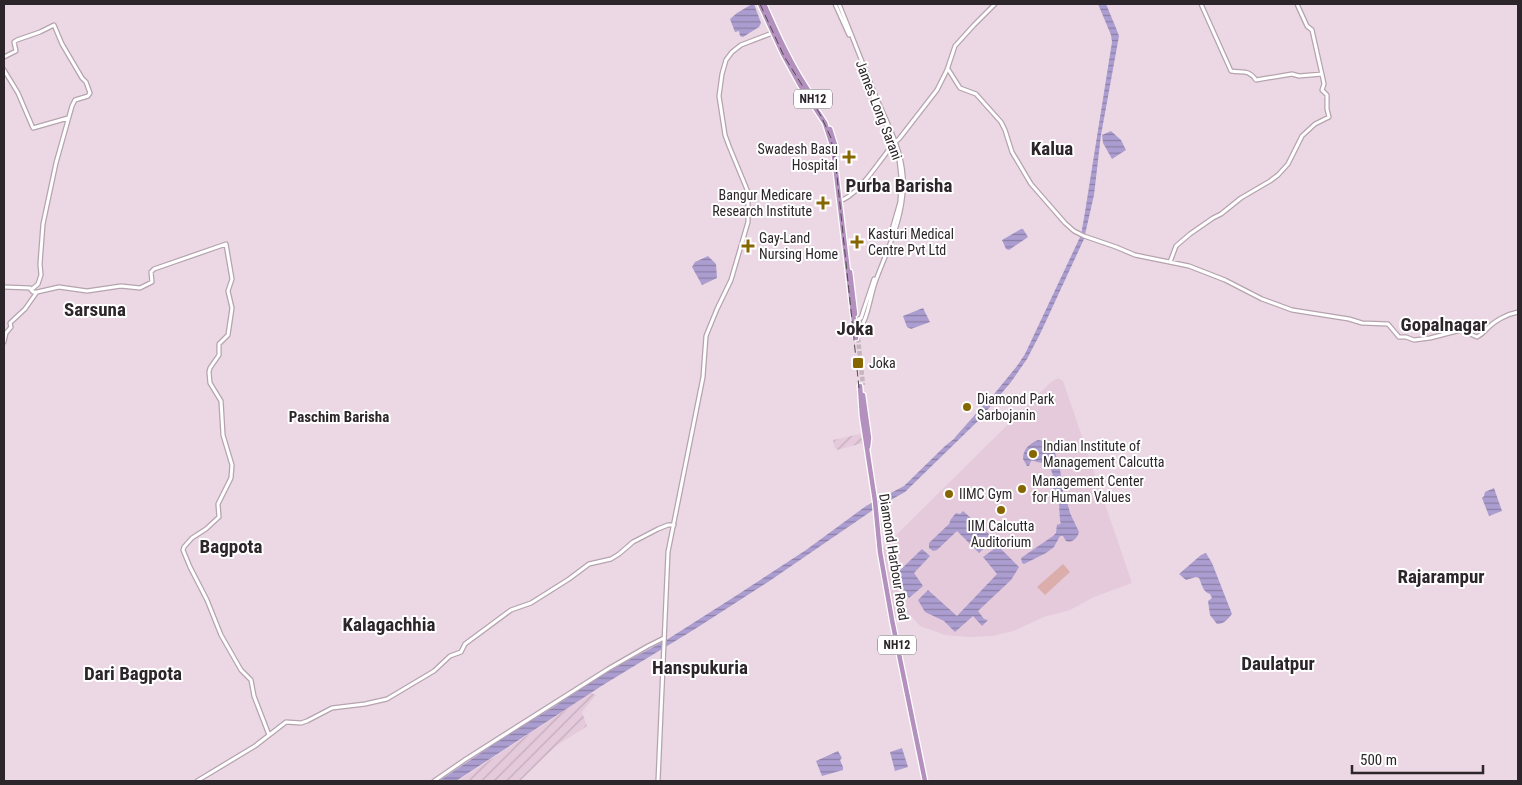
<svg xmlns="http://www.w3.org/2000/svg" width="1522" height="785" viewBox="0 0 1522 785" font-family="'Roboto Condensed',sans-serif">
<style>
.built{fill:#e4cadb}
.industrial{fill:url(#industrial-furrows)}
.pitch{fill:#dcaeab}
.water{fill:url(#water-rules)}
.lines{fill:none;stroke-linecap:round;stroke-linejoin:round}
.canal{stroke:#ab9dcf;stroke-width:2.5}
.trunk-tunnel{stroke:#c6b4bf;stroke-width:4.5;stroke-dasharray:4.5 2;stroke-linecap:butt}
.tertiary-casing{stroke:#b5a3ae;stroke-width:5.5}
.secondary-casing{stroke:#b5a3ae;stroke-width:5.5}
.trunk-casing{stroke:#fff;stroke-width:7}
.tertiary{stroke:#fff;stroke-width:3}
.secondary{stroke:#fff;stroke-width:3}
.trunk{stroke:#b390be;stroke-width:4.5}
.rail{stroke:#534a4f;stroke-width:1;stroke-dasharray:8 4;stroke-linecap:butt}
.poi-dot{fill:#866600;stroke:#fff;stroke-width:2}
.labels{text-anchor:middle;stroke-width:4;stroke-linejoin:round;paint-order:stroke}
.shield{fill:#fff;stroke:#6b6669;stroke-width:1}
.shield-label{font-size:12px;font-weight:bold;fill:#2c2529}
.street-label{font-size:14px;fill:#2c2529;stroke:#fff}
.poi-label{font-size:14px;fill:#2c2529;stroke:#fff;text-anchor:start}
.neighbourhood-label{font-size:15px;font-weight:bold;fill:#2c2529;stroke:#fff}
.district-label{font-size:19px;font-weight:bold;fill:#2c2529;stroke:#fff}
</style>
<defs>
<pattern id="industrial-furrows" width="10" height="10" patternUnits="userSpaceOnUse" patternTransform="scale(1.25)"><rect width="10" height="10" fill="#e4cadb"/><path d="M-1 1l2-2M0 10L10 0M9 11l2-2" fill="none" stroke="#c4adbc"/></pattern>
<pattern id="water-rules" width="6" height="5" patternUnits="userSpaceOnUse" patternTransform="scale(1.25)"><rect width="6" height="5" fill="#ab9dcf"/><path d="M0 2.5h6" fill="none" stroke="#8b80a8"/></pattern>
</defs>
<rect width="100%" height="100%" fill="#ecd8e4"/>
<path class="built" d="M1058 378 1063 381 1132 583 1094 597 1070 610 1044 617 1013 631 992 636 970 637 945 635 920 626 912 617 906 615 892 620 880 551 1051 382Z"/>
<path class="industrial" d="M860 434 863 443 837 450V448L835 449 833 440Z
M591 693 596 695 582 712 587 726 556 746 520 781H458Z"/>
<path class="pitch" d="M1063 564 1070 572 1045 595 1037 587Z"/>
<path class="water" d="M752 4H754L761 23 759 27 743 37 740 36 739 31 735 32 730 19 737 13Z
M1098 4H1106L1116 28 1119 36 1101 135 1094 195 1084 239 1041 332 1027 359 1011 382 979 420 905 492 873 510 768 582 695 629 603 685 456 781H439L515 730 552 708 601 675 668 639 734 597 806 550 866 506 904 486 945 446 960 434 977 415 1017 366 1025 354 1081 235 1085 212 1112 42 1111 35Z
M1111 131 1121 140 1126 150 1112 159 1103 143 1102 135Z
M1021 229H1023L1028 237 1009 250 1006 249 1002 240Z
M708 256 716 264 717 278 702 285 692 267 695 262Z
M923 308 930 322 911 329 907 327 903 316Z
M1038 440C1060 442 1061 476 1063 493L1065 494 1070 513 1079 532C1078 537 1072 544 1066 541L1063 536H1060L1054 547 1046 553 1024 564 1022 563 1021 558 1053 536 1056 533 1057 524 1058 525 1061 523 1060 521 1059 503 1052 486C1054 480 1053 467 1046 464 1041 462 1038 463 1034 461H1031L1029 466H1027L1023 459C1023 449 1029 444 1038 440Z
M1494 488 1502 511 1489 516 1482 498 1484 496 1485 492Z
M963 511 991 536 993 540 979 553 957 531 937 550 933 551 929 548V543L949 524 951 519 956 513 960 514Z
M998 546 1019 567 1011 580 978 611 984 619 988 620 982 626 973 616 955 632 944 621 925 612 918 600 928 590 957 616 997 574 983 557Z
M922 549 930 556 914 573 923 586 909 598 906 594V591L903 590 892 578Z
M1206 553 1212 563 1232 614C1228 619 1224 624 1217 624L1210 615 1208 601 1212 598 1210 594C1203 592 1202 585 1199 578L1196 577 1186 580 1179 574 1201 555Z
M902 748 908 767 895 771 890 752Z
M838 751 842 758 840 760 843 767V770L822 776 816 761Z"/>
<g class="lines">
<path class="canal" d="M956 438 987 403"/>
<path class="trunk-tunnel" d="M858 338 863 385"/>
<g class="tertiary-casing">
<path id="tertiary" d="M1201 4 1231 71C1243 73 1248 69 1256 80L1292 74 1299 76 1322 74
M4 57 16 51 14 42 17 40 40 32 54 25 62 44 82 78 86 82 90 93 88 96 75 100 72 106 56 163 43 224 40 264 41 275 38 284 31 290
M948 69 960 88 976 94 1001 122 1005 130 1012 152 1031 184 1065 223 1074 231 1084 236 1116 247 1135 255 1189 266 1225 280 1262 299 1292 310 1349 319 1362 323 1388 324 1399 337H1406L1414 340 1430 338 1461 330 1477 337C1481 335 1483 333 1486 330 1494 321 1507 314 1518 312
M4 70 18 93 33 128 68 118
M1170 262 1176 246 1190 234 1213 218 1221 214 1241 198 1270 181 1278 175 1288 164 1302 136 1315 124 1329 117 1327 109V95L1322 90 1324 84 1323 79 1312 30 1307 26 1297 4
M4 287 30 288 33 292H37
M4 342 6 333 11 327 10 323 25 309 37 292 59 287 87 291 121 286 140 288 152 282 151 272 154 269 226 244 232 279 228 291 232 308 228 335 219 344V355L210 368 209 372 210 383 221 401 223 435 232 465 231 478 218 504 219 517 206 529 192 538 184 547 183 550 190 567 207 600 221 635 241 670 251 680 254 696 269 735
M197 781 255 746 286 722 301 723 307 721 332 708 365 704 387 699 434 671 450 656 461 652 465 644 511 610 531 603 569 579 589 564 611 559 619 554 633 542 658 529 668 525H674
M434 781 466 759 608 669 648 646 664 638"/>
</g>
<g class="secondary-casing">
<path id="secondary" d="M835 4 849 35
M839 4C851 33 862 62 874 92 889 129 909 159 902 201 899 226 885 256 876 280 870 295 868 323 856 333
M863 68 871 92 897 150
M899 159 901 177
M839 201C854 198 872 172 881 160 887 153 891 144 899 139L937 90 947 70 955 46 974 25 995 4
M891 233 900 202 901 184
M854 321 861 318 874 279
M658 781 668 552 703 377 706 336 717 309 731 280 748 222V192L729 146 725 135 719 96 722 74 726 60 732 52 741 45 775 32"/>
</g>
<g class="trunk-casing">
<path id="trunk" d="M760 4 783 54 800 85 825 123 833 148 856 338
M764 4C778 36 792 67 812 96
M830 129 835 145
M850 272 855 314
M860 386 862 416 875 501 880 552 892 620 925 781
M863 395 869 438 868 447"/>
</g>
<use href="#tertiary" class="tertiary"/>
<use href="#secondary" class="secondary"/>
<use href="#trunk" class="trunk"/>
<path class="rail" d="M760 4 784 56 821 116 831 138 837 176 859 388"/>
</g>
<g class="poi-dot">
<path d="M846.5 149.5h5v5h5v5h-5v5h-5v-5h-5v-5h5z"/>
<path d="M820.5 195.5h5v5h5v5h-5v5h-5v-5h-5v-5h5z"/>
<path d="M854.5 234.5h5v5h5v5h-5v5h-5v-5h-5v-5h5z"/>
<path d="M745.5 238.5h5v5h5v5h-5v5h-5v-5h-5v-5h5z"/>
<rect x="852" y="357" width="12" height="12" rx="2.5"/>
<circle cx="967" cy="407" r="5"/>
<circle cx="1033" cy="454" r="5"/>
<circle cx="1022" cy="489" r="5"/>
<circle cx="949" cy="494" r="5"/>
<circle cx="1001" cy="510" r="5"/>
</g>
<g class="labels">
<g class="shield">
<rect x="794" y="89.5" width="38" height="19" rx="4"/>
<rect x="878" y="635.5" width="38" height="19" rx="4"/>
</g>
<g class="shield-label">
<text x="813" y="103">NH12</text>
<text x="897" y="649">NH12</text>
</g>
<g class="street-label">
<text transform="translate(879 110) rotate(69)" y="5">James Long Sarani</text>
<text transform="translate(894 557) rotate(81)" y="5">Diamond Harbour Road</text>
</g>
<g class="poi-label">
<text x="838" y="154" text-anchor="end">Swadesh Basu<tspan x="838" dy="16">Hospital</tspan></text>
<text x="812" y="200" text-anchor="end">Bangur Medicare<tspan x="812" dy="16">Research Institute</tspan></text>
<text x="868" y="239">Kasturi Medical<tspan x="868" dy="16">Centre Pvt Ltd</tspan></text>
<text x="759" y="243">Gay-Land<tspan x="759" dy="16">Nursing Home</tspan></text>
<text x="869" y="368">Joka</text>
<text x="977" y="404">Diamond Park<tspan x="977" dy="16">Sarbojanin</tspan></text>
<text x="1043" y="451">Indian Institute of<tspan x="1043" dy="16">Management Calcutta</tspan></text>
<text x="1032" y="486">Management Center<tspan x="1032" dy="16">for Human Values</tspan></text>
<text x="959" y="499">IIMC Gym</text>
<text x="1001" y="531" text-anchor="middle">IIM Calcutta<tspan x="1001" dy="16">Auditorium</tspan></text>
</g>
<g class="neighbourhood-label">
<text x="339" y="422">Paschim Barisha</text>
</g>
<g class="district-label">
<text x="1052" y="155">Kalua</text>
<text x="899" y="192">Purba Barisha</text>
<text x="95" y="316">Sarsuna</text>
<text x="1444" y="331">Gopalnagar</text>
<text x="855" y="335">Joka</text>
<text x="231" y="553">Bagpota</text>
<text x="1441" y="583">Rajarampur</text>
<text x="389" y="631">Kalagachhia</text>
<text x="1278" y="670">Daulatpur</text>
<text x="700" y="674">Hanspukuria</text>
<text x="133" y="680">Dari Bagpota</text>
</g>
</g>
<rect width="1522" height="785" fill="none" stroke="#2c2529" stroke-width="10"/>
<path d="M1352 765v8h131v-8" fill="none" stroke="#2c2529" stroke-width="2.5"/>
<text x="1360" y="765" font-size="15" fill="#2c2529" stroke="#ffffff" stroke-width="4" paint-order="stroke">500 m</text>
</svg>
